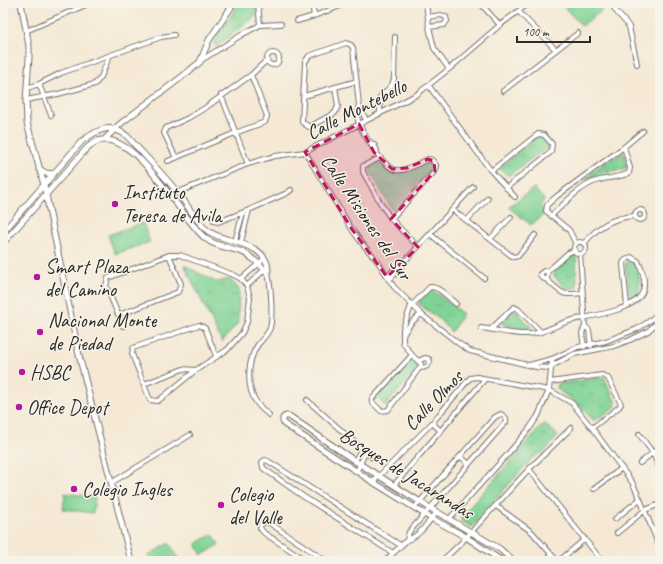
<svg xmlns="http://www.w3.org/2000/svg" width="663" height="564" viewBox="0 0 663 564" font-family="Caveat,sans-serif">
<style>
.grass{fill:#7fd395;stroke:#557f60}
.park{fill:url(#park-tufts);stroke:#557f60}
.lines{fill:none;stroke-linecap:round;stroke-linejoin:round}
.minor-casing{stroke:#726e67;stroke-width:6}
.tertiary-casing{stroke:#726e67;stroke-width:7}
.minor{stroke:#fff;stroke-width:4}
.tertiary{stroke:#fff;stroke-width:5}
.marked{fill:#c2185b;fill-opacity:0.2;stroke:#c2185b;stroke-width:3;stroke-dasharray:8 5;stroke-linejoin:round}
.poi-dot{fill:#b5179e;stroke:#f7f3e8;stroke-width:1.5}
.labels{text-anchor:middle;stroke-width:3;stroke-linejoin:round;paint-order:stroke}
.street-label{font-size:20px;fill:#2b2b2b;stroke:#f7f3e8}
.poi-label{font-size:20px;fill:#2b2b2b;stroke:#f7f3e8;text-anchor:start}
</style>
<defs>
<pattern id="park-tufts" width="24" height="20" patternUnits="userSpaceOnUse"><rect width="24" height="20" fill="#7fd395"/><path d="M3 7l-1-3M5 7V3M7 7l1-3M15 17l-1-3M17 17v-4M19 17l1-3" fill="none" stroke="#6eb581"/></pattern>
</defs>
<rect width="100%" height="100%" fill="#f7f3e8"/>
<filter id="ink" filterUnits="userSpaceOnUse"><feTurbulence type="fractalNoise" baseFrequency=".025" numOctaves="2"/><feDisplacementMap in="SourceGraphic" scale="8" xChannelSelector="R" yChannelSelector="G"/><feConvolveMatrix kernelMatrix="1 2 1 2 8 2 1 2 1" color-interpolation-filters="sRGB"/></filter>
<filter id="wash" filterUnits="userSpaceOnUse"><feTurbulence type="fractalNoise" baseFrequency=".012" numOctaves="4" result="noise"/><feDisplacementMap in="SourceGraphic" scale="16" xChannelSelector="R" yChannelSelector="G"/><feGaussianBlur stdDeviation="0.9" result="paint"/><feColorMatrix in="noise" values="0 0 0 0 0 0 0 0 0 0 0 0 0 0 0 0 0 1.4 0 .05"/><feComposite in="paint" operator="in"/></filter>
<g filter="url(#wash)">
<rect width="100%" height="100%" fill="#f5e9d6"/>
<path class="grass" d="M143 223 150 242 115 254 108 235Z
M65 493 95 497 93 513 63 509Z
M213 534 219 545 202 555 196 544Z
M169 543 178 558 172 561H151L148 556Z"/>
<path class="park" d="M240 3H255L257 12 255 17 217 46 213 44 214 40Z
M560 3H607L600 12 582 26Z
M539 135 549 146 508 176 499 168Z
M624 153 627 168 601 173 585 181C593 168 610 159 624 153Z
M431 161 433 168 395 208 392 210 370 171 372 166 379 162 389 171 400 173Z
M534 188 544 200 540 206 544 214 531 225 508 207Z
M574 254 576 257 577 287 567 290 554 276 553 269 570 255Z
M630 258 634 260C639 269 641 283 638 293L633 296 630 295 625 263Z
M184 265 216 282 230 279 239 289 238 323 222 342Z
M431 289 463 314 451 332 439 319 418 303Z
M515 309 531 327 529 331 501 323Z
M413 358 421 365 385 406 377 397Z
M604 377 616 403 615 407 596 420H593L582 408 557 389 558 384Z
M544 423 558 436 545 451 533 457 472 527 461 521V517Z"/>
</g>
<g filter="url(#ink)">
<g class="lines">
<g class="minor-casing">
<path id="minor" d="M258 3 260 25
M312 3 314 16
M426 3 429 27 434 48 449 69
M480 3 500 25
M612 3C614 13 625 19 629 27L637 64
M518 11 556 50
M428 17 441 15 446 17 447 21 444 25 429 27
M297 21 314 16 348 3
M26 31 90 3
M267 59a6 6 0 1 1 12 0a6 6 0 1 1-12 0Z
M200 61 243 34 260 25 281 24
M39 84 51 115
M429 86 491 171 515 197
M335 87 338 106 335 113 309 127 302 122 305 62 309 56 346 43 351 45 353 48 359 105C358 109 356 113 357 117 360 130 382 167 396 170 406 172 419 163 428 159L432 160 436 165 435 171 391 219
M27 88 39 84 61 73 161 37 174 35
M503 91 578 33
M221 95 248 164
M304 96 357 81
M26 100 58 94 95 84 101 77 109 57
M359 105 366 120
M380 114V97L392 85 394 79 395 37
M370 142C374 144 377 148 377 153
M305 152 351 228 361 242 378 262 394 287 421 314 458 343 470 351 536 367 548 368 574 354 614 346 630 340 648 331 660 320
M176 158 164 133 166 128 188 118 205 108 251 75 267 60
M380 158 363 166V172L381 204 391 219 418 247
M168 161 235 133 265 122 267 116 251 75
M491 171 538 134 544 135 552 144 551 152 506 188
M171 195 248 164 275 156 305 152 416 95 449 69 500 25 529 3
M453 210 513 257 518 256 535 235
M635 215a5 5 0 1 1 10 0a5 5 0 1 1-10 0Z
M551 216C564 204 579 187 596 181 604 178 623 177 629 173L630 168 624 147
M467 220 488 198
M214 221 218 222 249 210 287 193 291 190
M430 234 484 278
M490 239 511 217
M235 241 243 213
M241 242 249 210
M574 248a6 6 0 1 1 12 0a6 6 0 1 1-12 0Z
M576 244 569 230 546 211 547 205 557 196 624 147 643 131
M584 244C597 226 613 217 635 216
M575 250 568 253 548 271 547 280C563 294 561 296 583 293
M580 254 585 326 589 330 591 346
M268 273C271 286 273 316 270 328 267 336 261 340 257 346 248 360 246 385 255 400 258 406 264 411 269 415
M387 277 397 266 404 262
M241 279 264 259
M389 280 400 269 404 262 473 187
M547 280 542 278 540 274 544 271H548
M247 286 265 269
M119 315 178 292 181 284 169 255
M123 326 106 286 108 278 169 255H180L234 275 241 279 247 286 250 298 247 322 242 333 227 350 196 370 158 401 150 400 132 354 133 348 199 325 205 328 216 356
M481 328C497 330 513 335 529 334 545 334 558 323 573 320 590 316 634 311 642 293 647 282 642 270 638 261L631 257 624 261 623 264 627 306
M491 329 514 307 518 309 541 332
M403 335 411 323 421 314
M584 347 582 333 585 326
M412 355 372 399V402L381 411 388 410 421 366V364L412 355 403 343V329L411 306 430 287C439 286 450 299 456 304
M418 361 425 358 429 359 430 362C428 367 425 368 420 368
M529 365 552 359 578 347 606 341 637 329 648 322 660 312
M550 382 602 375 608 378 621 404 619 407 592 428
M144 384 183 369 196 370
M307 400 371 457
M432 423 441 431
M639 434 653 453 660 470
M461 457 469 464
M355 461 361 449
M640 463 660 447
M529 469 602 561
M357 471 365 453
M373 482 432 423 470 378 477 377 549 390 572 403 592 428 632 482 640 499 660 548
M111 483 190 435
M394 485 485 379
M594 489 622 468
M496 506 532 532 557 561
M449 519 506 456 529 429 538 416 549 390 552 359
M615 519 640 499
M617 533 645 510 660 504
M407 540 409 532 506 422V418L501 414 495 417 414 508
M393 553 304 497 263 468 262 462 265 460 268 461 400 545
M307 561 264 533 260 528 261 524 265 522H268L326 561
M385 561 407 540C420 536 428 522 437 512
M442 561 461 543 529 469 571 428
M559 561 585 539"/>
</g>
<g class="tertiary-casing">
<path id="tertiary" d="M21 3 29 46V58L26 100 27 123 44 185 79 355 131 561
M104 140 120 124 183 76 200 62 209 40 234 3
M39 169 46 173 53 174
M3 232 82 141C98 130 109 122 127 136 144 155 162 173 178 193 188 205 195 221 208 231 225 244 270 241 268 273
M3 243 88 147C92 144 96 141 101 140 140 136 179 216 205 238 216 247 229 247 242 252 252 256 260 265 268 273
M502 561 466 537 431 518 373 482 284 424 283 421V418L286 416H289L355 461 430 508 500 549 513 561"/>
</g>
<use href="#minor" class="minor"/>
<use href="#tertiary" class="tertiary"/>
</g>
</g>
<path class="marked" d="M359 124 374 152 392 169 407 168 428 159 434 161 435 171 391 219 418 247 387 277 351 228 305 152Z"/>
<g class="poi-dot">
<circle cx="115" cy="204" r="4"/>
<circle cx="37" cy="277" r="4"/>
<circle cx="40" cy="332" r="4"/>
<circle cx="22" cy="372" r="4"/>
<circle cx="19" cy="407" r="4"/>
<circle cx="74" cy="489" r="4"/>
<circle cx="221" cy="505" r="4"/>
</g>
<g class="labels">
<g class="street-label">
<text transform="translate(356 109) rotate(-27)" y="7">Calle Montebello</text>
<text transform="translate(367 217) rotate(56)" y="7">Calle Misiones del Sur</text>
<text transform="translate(433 400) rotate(-46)" y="7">Calle Olmos</text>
<text transform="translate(407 473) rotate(32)" y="7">Bosques de Jacarandas</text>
</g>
<g class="poi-label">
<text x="123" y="199">Instituto<tspan x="123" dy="23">Teresa de Avila</tspan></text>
<text x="45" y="273">Smart Plaza<tspan x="45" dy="23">del Camino</tspan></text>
<text x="48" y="327">Nacional Monte<tspan x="48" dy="23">de Piedad</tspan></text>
<text x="30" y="379">HSBC</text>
<text x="27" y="414">Office Depot</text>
<text x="82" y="496">Colegio Ingles</text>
<text x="229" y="501">Colegio<tspan x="229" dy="23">del Valle</tspan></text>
</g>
</g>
<rect width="663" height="564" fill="none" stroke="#f7f3e8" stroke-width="16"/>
<path d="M517 36v6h73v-6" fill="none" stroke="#2b2b2b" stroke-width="2"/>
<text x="523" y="36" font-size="12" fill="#2b2b2b" stroke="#f7f3e8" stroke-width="3" paint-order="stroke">100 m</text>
</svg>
